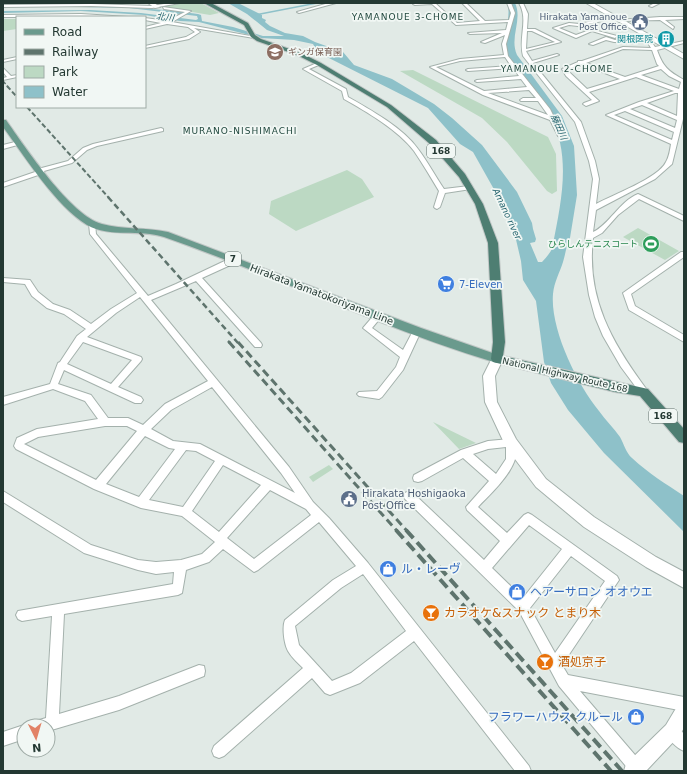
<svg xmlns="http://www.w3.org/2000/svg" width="687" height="774" viewBox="0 0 687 774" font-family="'DejaVu Sans','Noto Sans JP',sans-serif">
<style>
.green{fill:#bcd9c3}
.water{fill:#8ec1c9}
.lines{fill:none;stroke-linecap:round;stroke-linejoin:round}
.stream{stroke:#8ec1c9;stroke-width:1.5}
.river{fill:#8ec1c9;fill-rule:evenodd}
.minor-casing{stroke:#a4b1ac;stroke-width:2}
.tertiary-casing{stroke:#a4b1ac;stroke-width:2}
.primary-casing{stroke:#c1c7c6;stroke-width:2}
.trunk-casing{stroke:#c1c7c6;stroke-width:2}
.minor{fill:#fff;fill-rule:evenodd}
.tertiary{fill:#fff;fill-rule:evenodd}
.primary{fill:#6a9a8d;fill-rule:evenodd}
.trunk{fill:#4e7e72;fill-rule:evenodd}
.rail-far4{stroke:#5e746d;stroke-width:1.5;stroke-dasharray:4 2;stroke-linecap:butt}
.rail-far3{stroke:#5e746d;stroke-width:2;stroke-dasharray:5 2.5;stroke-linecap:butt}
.rail-far2{stroke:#5e746d;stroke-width:2.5;stroke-dasharray:6 3.5;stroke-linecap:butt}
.rail-far1{stroke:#5e746d;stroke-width:3;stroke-dasharray:8 4.5;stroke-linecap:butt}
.rail{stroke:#5e746d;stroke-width:4;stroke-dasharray:11 5.5;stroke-linecap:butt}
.labels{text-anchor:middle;stroke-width:3.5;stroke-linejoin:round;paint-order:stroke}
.far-water-label{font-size:9px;font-style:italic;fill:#24636d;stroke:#f1f7f4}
.far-neighbourhood-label{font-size:9px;letter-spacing:1px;fill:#21483e;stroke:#f1f7f4}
.far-service-label{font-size:9px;fill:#4e5e75;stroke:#f1f7f4;text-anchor:end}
.far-culture-label{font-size:9px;fill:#0d838f;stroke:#f1f7f4;text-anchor:end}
.far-education-label{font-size:9px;fill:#785e54;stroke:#f1f7f4;text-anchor:start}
.shield{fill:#f1f7f4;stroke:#61716c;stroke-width:1}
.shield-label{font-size:9px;font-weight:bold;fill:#233832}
.far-leisure-label{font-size:9px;fill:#27864d;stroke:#f1f7f4;text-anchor:end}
.far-street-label{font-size:9px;fill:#233832;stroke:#f1f7f4}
.shop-label{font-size:10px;fill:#366cbe;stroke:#f1f7f4;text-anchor:start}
.street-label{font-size:10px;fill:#233832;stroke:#f1f7f4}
.service-label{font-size:10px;fill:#4e5e75;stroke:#f1f7f4;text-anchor:start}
.near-shop-label{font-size:12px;fill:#366cbe;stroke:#f1f7f4;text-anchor:start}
.near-food-label{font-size:12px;fill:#c56008;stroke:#f1f7f4;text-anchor:start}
</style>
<rect width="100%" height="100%" fill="#e1eae6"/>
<path class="green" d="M183 3H201L219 13 210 15 162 7Z
M3 19H17V29L3 31Z
M413 70 548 137 556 154 557 191 552 194 547 191 507 142 482 118 400 71Z
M347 170 362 179 374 197 296 231 269 214 271 201Z
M638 228 679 251 665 260 623 237Z
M433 422 476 443 459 449Z
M329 465 333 469 313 482 309 477Z"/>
<path class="water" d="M228 3H238L262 15V18L266 20 265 22 270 26 285 33 303 36 315 42 343 52 354 65 392 79 434 104 452 118 482 145 517 192 532 223 533 229 536 239 535 242 530 243 538 262H542C555 249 559 235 563 217L572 220C569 234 567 248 563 262 560 272 554 282 553 294 550 329 577 384 599 411 605 420 614 428 620 437 624 444 626 453 632 458 648 473 666 484 684 496V532L604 453 568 410 551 383 544 362 536 301 523 280 521 261 514 231 500 200 473 152 460 144 428 108 317 52 313 44 294 40 261 38 199 22 180 21 145 15 81 11 3 13V11L90 10 141 13 196 20 198 19 197 16 129 8 79 7H3C68 6 133 5 198 14L201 15 202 21 233 27 263 36H284L267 30 247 14Z"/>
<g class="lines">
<path class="stream" d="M255 15 317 3"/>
<path class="river" d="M507 3H515C523 20 509 37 517 55L562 116 574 146 577 195 569 244 567 247 561 249 555 247 553 244C561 203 572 155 550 116 537 94 515 77 506 54 499 37 513 20 507 3Z"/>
<g class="minor-casing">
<path id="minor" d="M170 3H180L152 8 91 6 3 7V5L91 4 152 6Z
M329 3H336L299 13 297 12Z
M414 3H435L457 23 480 21 462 3H466L485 21 509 20 511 13 507 3H511L515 13 506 44 508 56 550 109 563 135 562 136H558L550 120 483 95 430 67 460 59 504 55 502 44 505 35 485 43 481 42 502 33 470 34 468 33 506 30 508 22 456 25 432 4 415 5 413 4ZM505 57 511 66 468 69 466 70 468 71 513 68 519 76 477 80 475 81 477 82 521 79 527 87 484 91 436 67 460 61ZM529 90 536 98H523L520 100 521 101H538L548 115 488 93Z
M519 3H523L528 14 527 29H535L561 42 526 51 527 53 532 61 557 54 559 55 533 63 581 122 595 161 599 179 596 204C612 195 659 178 666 162 669 157 670 150 671 144L606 115 639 102 674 91 636 77 589 92 599 101 586 106 583 104 584 103 592 100 566 76 562 69 578 62V61H582L623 47 651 48 648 43 614 42 606 40 593 45 589 44 606 37 615 40 647 41 643 34 645 33 655 47 684 41V43L657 50C663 67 668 71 684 80L683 119 672 164 655 179 596 210 593 232C608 226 620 201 638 194L684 216V221L639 199 618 215 602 233 593 238C586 298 612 343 647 390L649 392 647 394H641L621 367 603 336 595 317 589 295 583 257 593 179 589 161 575 122 523 56C518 37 529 20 519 3ZM527 31H532L555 42 526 49ZM623 49 652 50 657 64 659 66 625 77 586 63ZM582 64 620 79 587 89 567 70ZM661 69 669 76 681 82 679 89 641 75ZM675 93H678L677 116 647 103ZM642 105 677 120 675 128 630 109ZM625 111 674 132 672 140 614 115Z
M655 3H660L652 7 649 6Z
M163 7 191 11 172 22 256 37 254 38 194 28 200 32 189 39 145 48V46L186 37 195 32 188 27 167 24 145 29V27L161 23 145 20V18L167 21 185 12 164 9Z
M81 14 128 17H3V15Z
M615 16 616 18 583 25 592 31 594 30 617 36 615 38 592 31 576 38 553 28 569 23 579 24ZM569 25 578 26 587 31 576 35 559 28Z
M660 17H684V19L665 20 674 27 673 29 660 20 620 21 618 20Z
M17 57V59L3 62V60Z
M317 63 321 64 309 69 346 89 348 97C371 110 403 128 418 149 428 162 435 176 444 189L469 186 472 188 471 189 445 193 440 207 437 209 435 208 434 207 439 191C431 178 423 164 414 151 398 130 367 112 344 99L342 91 303 69Z
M3 68 11 76 17 75V77L3 80V78L7 77 3 72Z
M161 128 163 129V131L97 146 87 150 72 163 44 171V173L3 187V183L38 171V169L68 161 83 148 93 144Z
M19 141 22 143 21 144 3 149V145Z
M92 222 95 224 96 234 148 296 176 284 231 258H237V262L202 278 261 343 262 345 261 347H255L196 281 151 300 289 467 313 502 329 518 368 563 529 766 531 771H515L414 641 360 683 330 695 325 693 312 678 224 756 219 758 214 756 212 751 214 746 303 668C298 663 292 658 288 651 284 644 282 627 285 620L333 580 356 566 319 522 258 570 254 572 223 549 209 562 186 570 182 593 178 595 64 614 59 714 119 696 199 665 204 666 205 671 204 676 119 710 48 731V726H34L36 721 46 718 52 616 22 621 18 619 16 615 18 611 173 584 174 572 156 574 138 570 84 553 3 502V491L91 545 138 560 156 562 181 560 202 554 215 542 182 516 141 508 94 489 16 449 14 446 17 438 37 429 98 419 85 401 53 389 3 405V397L50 384 58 363 60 362 77 336 86 329 64 314 47 308 32 296 25 284 3 282V278L30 280 38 292 53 304 70 310 91 324 111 309 137 293 90 234 89 224ZM140 297 208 381 165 404 143 425 128 418H108L91 395 58 384 64 370 135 403H141L143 400 141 397 118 387 141 361 142 359 141 357 87 337 116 313ZM83 342 132 360 111 384 67 364ZM212 387 281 473 295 493 200 444 173 441 151 429 171 410ZM105 426H127L137 431 96 480 24 444 38 437ZM145 436 169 448 175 449 139 497 106 484ZM186 450 196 451 215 461 183 507 149 500ZM223 465 261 485 219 532 192 511ZM270 490 306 509 311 515 254 559 227 538ZM363 574 406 631 351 673 332 681 299 645 295 626 341 588Z
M681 252H684V257L631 294 635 306 684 335V342L629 310 623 293Z
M378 313 382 316 372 328 403 350 414 329H420L421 331 403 370 382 397 379 399 359 396 357 394 359 392 377 391 396 367 400 357 363 328 375 314Z
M511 439 514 440C526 463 492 492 478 507L507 533 524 515 528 513 532 515 617 576 619 580 562 665 568 675 684 697V711L580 691 641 762 643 767 641 771H630L559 686 519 611 405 499 404 496 405 493 409 491 413 493 484 560 500 541 467 510 466 507 489 481 463 458 422 481 418 482 414 481 413 478 414 475 461 450 488 441ZM506 447V459L496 474 473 454 488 449ZM529 525 562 549 523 598 492 568ZM571 556 605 581 555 653 530 608Z
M672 724 677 726 684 734V751C676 748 668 739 665 731L667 726Z
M24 725 26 726H24V739L3 746V732Z"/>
</g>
<g class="tertiary-casing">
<path id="tertiary" d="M148 3H154L160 7 155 8Z
M586 3H593L684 54V59Z
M497 355 501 356 503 359 495 376 497 402 516 439 546 479 594 517 656 557 684 572V588L646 567 584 527 536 487 506 447 485 402 483 376 493 356Z
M684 702V728L678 737 646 771H624L626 764 666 725 678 705Z"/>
</g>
<g class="primary-casing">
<path id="primary" d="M3 120H6C25 147 71 216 102 224 123 230 146 227 168 232L421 328 501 356 503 359 501 362 497 363C383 329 276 276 164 237 140 229 110 238 87 225 56 206 25 157 3 127Z"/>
</g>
<g class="trunk-casing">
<path id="trunk" d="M204 3H211L248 23 255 35 261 39 301 53 321 63 391 105 436 140 465 174 483 204 498 243 505 342 503 356 648 389 684 429V443L679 442 640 396 615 392 493 362 491 359 493 342 488 243 475 204 459 177 430 144 387 107 317 65 297 55 257 41 251 37 244 25Z"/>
</g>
<use href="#minor" class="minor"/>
<use href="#tertiary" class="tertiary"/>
<use href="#primary" class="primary"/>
<use href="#trunk" class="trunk"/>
<path class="rail-far4" d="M3 81 8 87"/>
<path class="rail-far3" d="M7 86 17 97
M27 107 109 198"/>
<path class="rail-far2" d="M108 197 238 343
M228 341 230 343"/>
<path class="rail-far1" d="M229 342 397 531
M238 342 407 531"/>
<path class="rail" d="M396 530 611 771
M406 530 622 771"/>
</g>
<defs>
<g id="civic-disc" transform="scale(0.9)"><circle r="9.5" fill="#5c6f8a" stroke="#f1f7f4"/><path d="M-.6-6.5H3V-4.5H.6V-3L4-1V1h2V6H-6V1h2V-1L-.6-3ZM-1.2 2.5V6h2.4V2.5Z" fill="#fff"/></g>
<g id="building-disc" transform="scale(0.9)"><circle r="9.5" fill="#0f9aa8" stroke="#f1f7f4"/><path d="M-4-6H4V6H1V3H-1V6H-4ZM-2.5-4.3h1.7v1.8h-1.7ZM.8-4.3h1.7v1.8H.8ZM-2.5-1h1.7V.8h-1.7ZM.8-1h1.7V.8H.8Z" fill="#fff"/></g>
<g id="school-disc" transform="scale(0.9)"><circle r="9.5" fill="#8d6e63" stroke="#f1f7f4"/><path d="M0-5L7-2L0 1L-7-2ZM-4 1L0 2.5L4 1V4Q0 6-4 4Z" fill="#fff"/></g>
<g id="stadium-disc" transform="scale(0.9)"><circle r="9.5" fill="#2e9e5b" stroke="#f1f7f4"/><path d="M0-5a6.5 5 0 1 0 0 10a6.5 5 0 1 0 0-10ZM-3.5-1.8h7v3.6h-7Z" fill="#fff"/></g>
<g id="supermarket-disc" transform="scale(0.9)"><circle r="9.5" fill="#3f7fe0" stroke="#f1f7f4"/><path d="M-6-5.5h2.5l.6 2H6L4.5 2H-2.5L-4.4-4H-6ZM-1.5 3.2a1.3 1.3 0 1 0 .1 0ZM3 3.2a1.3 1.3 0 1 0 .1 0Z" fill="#fff"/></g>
<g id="shop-disc" transform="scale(0.9)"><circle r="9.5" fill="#3f7fe0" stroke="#f1f7f4"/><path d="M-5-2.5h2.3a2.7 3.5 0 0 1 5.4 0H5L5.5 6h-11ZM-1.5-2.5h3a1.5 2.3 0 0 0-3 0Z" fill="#fff"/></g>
<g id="bar-disc" transform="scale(0.9)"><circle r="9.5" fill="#e8710a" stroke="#f1f7f4"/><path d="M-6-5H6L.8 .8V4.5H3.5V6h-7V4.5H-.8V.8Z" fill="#fff"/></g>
</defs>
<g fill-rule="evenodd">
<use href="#civic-disc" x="640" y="22"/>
<use href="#building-disc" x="666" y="39"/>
<use href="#school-disc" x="275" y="52"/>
<use href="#stadium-disc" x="651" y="244"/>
<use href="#supermarket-disc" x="446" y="284"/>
<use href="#civic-disc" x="349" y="499"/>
<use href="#shop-disc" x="388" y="569"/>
<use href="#shop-disc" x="517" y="592"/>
<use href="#bar-disc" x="431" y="613"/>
<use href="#bar-disc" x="545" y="662"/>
<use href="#shop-disc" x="636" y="717"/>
</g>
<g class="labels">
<g class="far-water-label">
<text transform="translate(165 17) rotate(7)" y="3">北川</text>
<text transform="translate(559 127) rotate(66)" y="3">藤田川</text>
<text transform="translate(507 214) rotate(65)" y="3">Amano river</text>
</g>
<g class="far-neighbourhood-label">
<text x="408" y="20">YAMANOUE 3-CHOME</text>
<text x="557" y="72">YAMANOUE 2-CHOME</text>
<text x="240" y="134">MURANO-NISHIMACHI</text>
</g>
<g class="far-service-label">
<text x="627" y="20">Hirakata Yamanoue<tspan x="627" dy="10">Post Office</tspan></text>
</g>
<g class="far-culture-label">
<text x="653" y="42">関根医院</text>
</g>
<g class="far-education-label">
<text x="288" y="55">ギンガ保育園</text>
</g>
<g class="shield">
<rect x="427" y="144" width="28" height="14" rx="3"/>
<rect x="225" y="252" width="16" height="14" rx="3"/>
<rect x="649" y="409" width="28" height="14" rx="3"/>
</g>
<g class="shield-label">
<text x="441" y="154">168</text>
<text x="233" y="262">7</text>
<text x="663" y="419">168</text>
</g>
<g class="far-leisure-label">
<text x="638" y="247">ひらしんテニスコート</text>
</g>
<g class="far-street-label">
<text transform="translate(565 375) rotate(13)" y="3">National Highway Route 168</text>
</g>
<g class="shop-label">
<text x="459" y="288">7-Eleven</text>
</g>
<g class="street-label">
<text transform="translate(322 294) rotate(21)" y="4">Hirakata Yamatokoriyama Line</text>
</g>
<g class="service-label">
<text x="362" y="497">Hirakata Hoshigaoka<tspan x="362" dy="12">Post Office</tspan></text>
</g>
<g class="near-shop-label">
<text x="401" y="573">ル・レーヴ</text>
<text x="530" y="596">ヘアーサロン オオウエ</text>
<text x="623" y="721" text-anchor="end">フラワーハウス クルール</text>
</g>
<g class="near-food-label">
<text x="444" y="617">カラオケ&amp;スナック とまり木</text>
<text x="558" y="666">酒処京子</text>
</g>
</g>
<rect width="687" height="774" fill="none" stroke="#233832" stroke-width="8"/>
<rect x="16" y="16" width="130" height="92" fill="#f1f7f4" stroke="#9faba6"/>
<rect x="24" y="29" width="20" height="6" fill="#6a9a8d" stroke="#9faba6"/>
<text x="52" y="36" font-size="12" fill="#233832">Road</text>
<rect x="24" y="49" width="20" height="6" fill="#5e746d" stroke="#9faba6"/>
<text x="52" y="56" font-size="12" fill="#233832">Railway</text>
<rect x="24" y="66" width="20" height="12" fill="#bcd9c3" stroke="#9faba6"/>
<text x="52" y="76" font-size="12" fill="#233832">Park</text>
<rect x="24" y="86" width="20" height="12" fill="#8ec1c9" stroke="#9faba6"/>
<text x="52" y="96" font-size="12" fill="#233832">Water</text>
<g transform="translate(36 738) rotate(175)"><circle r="19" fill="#f1f7f4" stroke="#9faba6"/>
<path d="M0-3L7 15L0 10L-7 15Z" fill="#e28266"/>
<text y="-6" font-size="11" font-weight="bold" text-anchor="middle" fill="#233832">N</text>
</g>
</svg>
